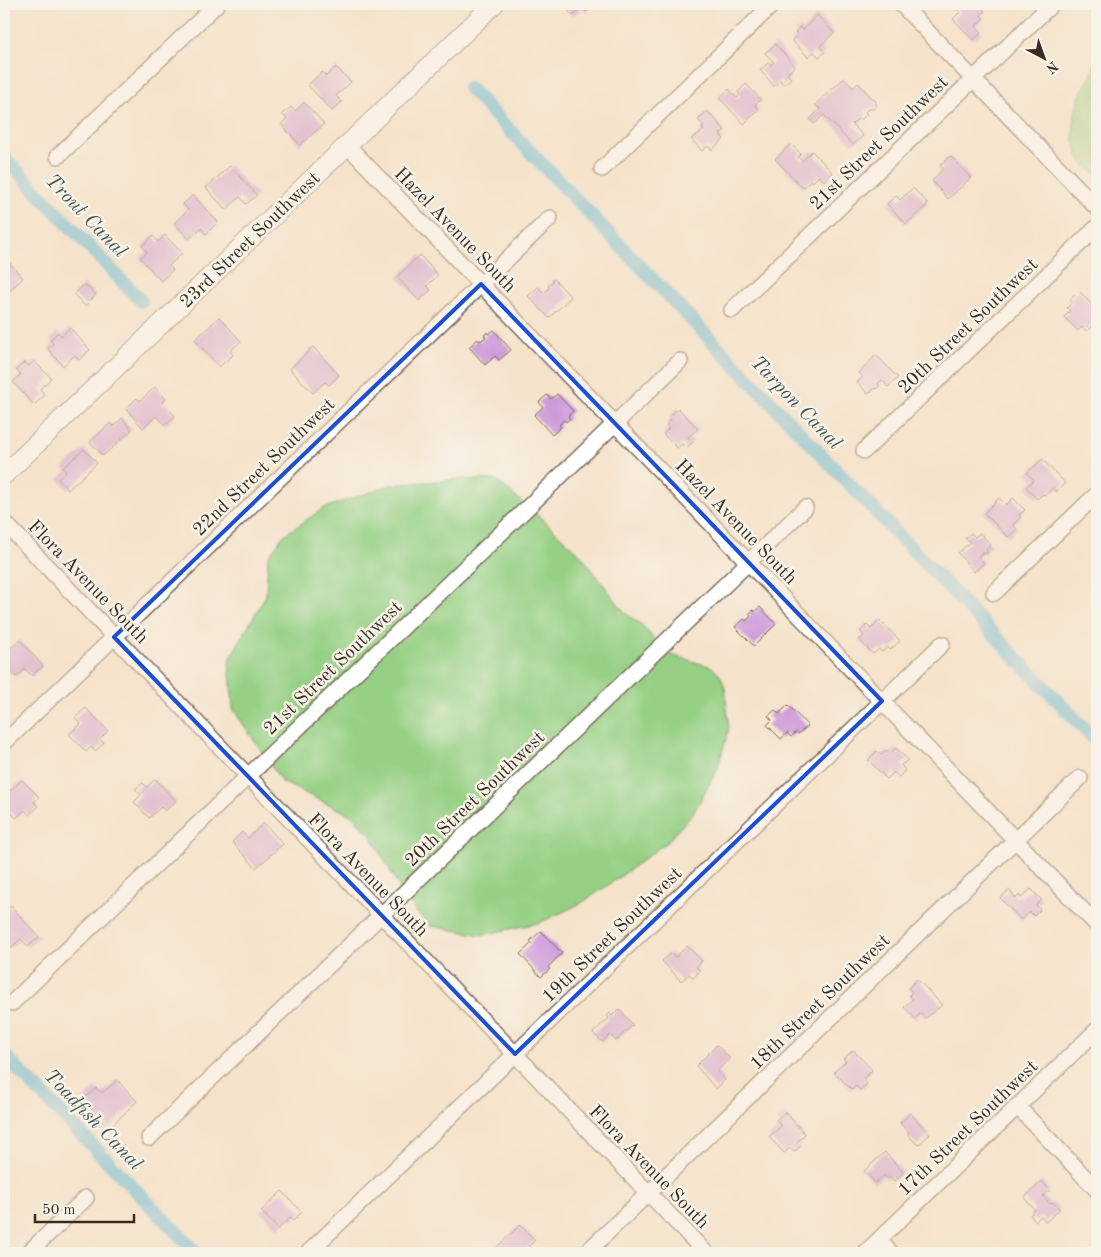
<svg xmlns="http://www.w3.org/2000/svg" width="1101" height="1257" viewBox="0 0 1101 1257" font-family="'Old Standard TT',serif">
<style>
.green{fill:#95d084;stroke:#687d51}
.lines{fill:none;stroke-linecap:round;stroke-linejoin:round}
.canal{stroke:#5cb8da;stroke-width:14}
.building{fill:#cd9bd9}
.minor-casing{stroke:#7c6b5b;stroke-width:18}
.tertiary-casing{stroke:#7c6b5b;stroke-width:21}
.minor{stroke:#fff;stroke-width:15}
.tertiary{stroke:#fff;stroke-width:19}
.marked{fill:none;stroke:#1d4ed8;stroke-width:4;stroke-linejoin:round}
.labels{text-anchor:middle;stroke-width:5;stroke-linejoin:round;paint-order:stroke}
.street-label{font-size:19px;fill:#3b2a1e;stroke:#f7f3e8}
.water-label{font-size:20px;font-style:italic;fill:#455556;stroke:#f7f3e8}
</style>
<rect width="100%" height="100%" fill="#f7f3e8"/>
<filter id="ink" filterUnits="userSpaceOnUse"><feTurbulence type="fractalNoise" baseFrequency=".02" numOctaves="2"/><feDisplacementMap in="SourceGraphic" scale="10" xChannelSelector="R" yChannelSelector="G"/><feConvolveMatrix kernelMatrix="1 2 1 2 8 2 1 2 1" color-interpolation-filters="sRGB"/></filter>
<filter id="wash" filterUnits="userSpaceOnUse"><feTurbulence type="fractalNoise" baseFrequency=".0096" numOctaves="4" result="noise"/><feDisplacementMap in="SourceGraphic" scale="20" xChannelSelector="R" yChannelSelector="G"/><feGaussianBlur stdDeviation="1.12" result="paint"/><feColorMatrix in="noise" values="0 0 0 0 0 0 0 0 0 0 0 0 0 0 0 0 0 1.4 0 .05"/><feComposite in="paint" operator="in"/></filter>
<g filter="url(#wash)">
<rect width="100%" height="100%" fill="#f5e3cc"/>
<path class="green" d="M1097 56V174C1067 160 1071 122 1080 95 1083 88 1088 82 1091 75 1093 69 1095 62 1097 56Z
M461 479 496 480 543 520 580 554 625 613 643 626 665 653 712 667 720 675 725 688 729 729 717 770 694 812 668 841 617 879 580 904 539 923 481 935 430 926 417 913 401 890 370 834 351 815 282 782 233 709 229 660 266 595 268 557 283 536 324 508 391 485Z"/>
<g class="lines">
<path class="canal" d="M469 88 1097 742
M4 157 141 301
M4 1055 197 1253"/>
</g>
<g id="blocks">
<path class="building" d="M562 4H595L586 12 582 8 573 16Z
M959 4H978L985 11 981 16 984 18 976 26 982 32 973 40 953 19 960 12 955 7Z
M817 15 834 33 820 46 825 52 819 57 814 52 808 57 792 40 798 34 795 32 800 27 803 30Z
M775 44 795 66 787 74 791 78 784 85 780 80 774 86 760 70 768 63 771 65 774 62 765 53Z
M336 67 351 82 336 96 342 102 332 111 308 85 322 72 326 76Z
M844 78 853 88 858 83 876 102V107L873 109H868L865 112 867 114 860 121 858 119 852 124 863 136 853 145 824 115 814 124 810 119 820 109 815 105Z
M746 84 761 100 755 105 759 109 744 124 719 98 729 89 737 98 740 95 738 92Z
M304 102 324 124 300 145 281 124 287 119 282 114 291 107 295 111Z
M707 111 725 130 720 134 724 139 712 150 708 146 702 151 691 139 704 130 701 128 704 126 698 120Z
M791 144 801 154 798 157 802 161 812 151 833 173 824 181 819 176 813 182 811 180 803 188 775 159Z
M950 156 971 178 948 199 932 181 943 169 940 165Z
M230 166 257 195 246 204 240 197 226 210 206 188Z
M913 188 928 204 906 224 887 204 896 195 900 200Z
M193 195 218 222 206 234 201 228 189 239 174 223 188 210 183 204Z
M165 235 182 253 169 266 173 270 161 281 140 258 147 252 142 246 153 236 158 242Z
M420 255 438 275 427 286 431 290 419 301 397 277Z
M4 257 23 278 5 295 4 294Z
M554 279 571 297 549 318 528 296 538 287 544 293 549 288 548 286Z
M84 284 96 295 85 306 74 295Z
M1079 291 1097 310V321L1087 331 1082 327 1078 331 1064 317 1070 311 1067 308 1072 302 1070 300Z
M219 317 241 341 230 351 233 355 219 367 195 340Z
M70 328 90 350 79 360 75 355 63 366 48 349 53 343 50 340 58 332 61 336Z
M494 330 511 350 499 360 495 356 485 365 469 347 478 339 480 341 486 337 484 335 488 332 489 334Z
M313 347 339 375 329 385 325 382 313 393 290 369Z
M876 355 898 378 888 387 882 380 878 384 880 386 876 389 874 388 871 393 870 392 868 394 857 382 863 377 859 373Z
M34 361 51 378 40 389 45 395 34 405 13 382 21 374 16 370 25 362 29 366Z
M155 387 166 399 162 402 175 416 165 425 156 416 143 428 126 409 137 398 140 401Z
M557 394 573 411 568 416 570 418 566 422 564 420 559 425 561 427 552 435 534 415 543 407 539 402 547 395 551 399Z
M678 408 698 429 688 437 693 442 686 448 682 444 677 448 663 434 669 428 666 425 671 420 669 417Z
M122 418 132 430 103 456 90 442 110 423 113 427Z
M84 449 97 463 68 490 58 479 66 472 63 468Z
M1042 459 1065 483 1056 492 1053 488 1045 495 1043 494 1037 499 1026 487 1034 480 1027 473Z
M999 498 1006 505 1013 498 1025 510 1019 515 1021 517 1013 525 1017 529 1008 537 984 513Z
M971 533 975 537 980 533 991 545 986 550 988 552 985 554 983 552 978 557 984 563 974 572 958 553 970 542 965 538Z
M760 607 776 624 754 646 735 627 744 619 746 621 751 616 749 614 753 610 754 612Z
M880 620 900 641 890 650 888 647 882 652 879 649 873 654 859 640 864 636 860 631 867 625 871 629Z
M20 640 43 666 32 676 25 669 16 677 4 664V654Z
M788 705 808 726 798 734 796 732 791 737 787 733 781 739 767 725 772 720 768 716 775 710 779 714Z
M86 708 108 731 100 739 104 743 95 751 91 747 86 752 69 734 81 724 75 718Z
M896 748 908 760 901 765 905 770 899 777 894 772 887 779 868 760 877 751 881 755 887 750 890 753Z
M155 779 176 801 165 811 161 807 149 818 134 802 141 795 135 789 143 783 147 787Z
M22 780 39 797 34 802 38 807 29 815 25 810 16 818 4 805V787L5 785 10 791Z
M264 823 283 844 256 868 232 842 242 832 248 838Z
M1031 889 1042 900 1036 905 1040 910 1034 916 1030 912 1021 920 1000 898 1009 890 1016 898 1019 895 1021 898Z
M11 906 39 937 28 947 21 939 9 949 4 943V912Z
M541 931 562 953 548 967 550 969 541 977 520 954 532 943 530 941Z
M687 946 702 961 696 967 700 971 693 978 689 974 681 981 662 961 671 953 676 957Z
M917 979 942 1005 926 1018 921 1013 915 1019 904 1007 913 999 909 995 912 992 908 988Z
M619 1009 633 1025 616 1041 610 1035 602 1042 593 1033 609 1018 607 1016 610 1013 612 1016Z
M717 1045 730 1059 717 1071 725 1080 716 1089 696 1066Z
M853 1050 872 1070 863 1079 867 1084 860 1090 856 1086 852 1090 834 1072 846 1061 843 1059Z
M117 1080 137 1101 109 1128 83 1100 96 1088 102 1093Z
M785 1112 805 1134 797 1142 801 1146 794 1152 790 1148 784 1153 769 1137 781 1126 776 1120Z
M910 1113 930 1134 918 1145 908 1135 909 1133 900 1123Z
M885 1152 903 1172 894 1181 890 1176 887 1179 884 1175 875 1183 864 1171Z
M1042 1181 1050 1190 1043 1196 1050 1204 1052 1202 1060 1209 1046 1222 1041 1216 1036 1221 1030 1215 1035 1210 1024 1198Z
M282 1191 302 1212 293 1221 290 1218 278 1229 261 1211Z
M520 1225 535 1240 526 1249 529 1251 526 1253H499L495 1249Z"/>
</g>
</g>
<g filter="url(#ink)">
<use href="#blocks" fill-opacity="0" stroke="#7c6b5b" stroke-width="1"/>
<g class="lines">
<g class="minor-casing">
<path id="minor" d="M901 4 1097 208
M347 145 1097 925
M58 156 217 4
M602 169 773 4
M732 310 1052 4
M864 451 1097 227
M4 522 706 1253
M994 593 1097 494
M4 743 550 218
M12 1003 680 361
M1017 1106 1097 1190
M149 1138 805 508
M879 1240 891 1253
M28 1253 86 1198
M308 1253 942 644
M586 1253 1080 778
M865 1253 1097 1030"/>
</g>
<g class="tertiary-casing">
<path id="tertiary" d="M4 475 494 4"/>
</g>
<use href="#minor" class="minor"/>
<use href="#tertiary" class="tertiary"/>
</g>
</g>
<path d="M0 0H1101V1257H0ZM481 284 882 701 515 1054 114 637Z" fill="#f5e3cc" fill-opacity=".55" fill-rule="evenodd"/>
<path class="marked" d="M481 284 882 701 515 1054 114 637Z"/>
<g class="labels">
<g class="street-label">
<text transform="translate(878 142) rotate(-44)" y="7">21st Street Southwest</text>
<text transform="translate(456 229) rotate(46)" y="7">Hazel Avenue South</text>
<text transform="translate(249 239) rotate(-44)" y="7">23rd Street Southwest</text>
<text transform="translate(967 325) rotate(-44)" y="7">20th Street Southwest</text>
<text transform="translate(263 466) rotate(-44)" y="7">22nd Street Southwest</text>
<text transform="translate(737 521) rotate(46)" y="7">Hazel Avenue South</text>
<text transform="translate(89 581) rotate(46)" y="7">Flora Avenue South</text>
<text transform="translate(332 667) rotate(-44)" y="7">21st Street Southwest</text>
<text transform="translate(474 798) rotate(-44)" y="7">20th Street Southwest</text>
<text transform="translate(369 874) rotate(46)" y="7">Flora Avenue South</text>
<text transform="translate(611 934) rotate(-44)" y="7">19th Street Southwest</text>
<text transform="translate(819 1001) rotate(-44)" y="7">18th Street Southwest</text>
<text transform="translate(967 1127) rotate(-44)" y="7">17th Street Southwest</text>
<text transform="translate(650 1166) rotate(46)" y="7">Flora Avenue South</text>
</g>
<g class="water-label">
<text transform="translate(87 215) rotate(46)" y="7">Trout Canal</text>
<text transform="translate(797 402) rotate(46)" y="7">Tarpon Canal</text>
<text transform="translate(94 1119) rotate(46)" y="7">Toadfish Canal</text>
</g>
</g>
<rect width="1101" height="1257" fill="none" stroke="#f7f3e8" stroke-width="20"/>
<g transform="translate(1044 58) rotate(139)" stroke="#f7f3e8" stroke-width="4" paint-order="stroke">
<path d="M0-4L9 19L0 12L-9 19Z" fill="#3b2a1e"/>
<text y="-8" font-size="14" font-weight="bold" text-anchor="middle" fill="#3b2a1e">N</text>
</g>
<path d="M35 1214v8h99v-8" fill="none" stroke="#3b2a1e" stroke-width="2.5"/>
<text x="42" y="1214" font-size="15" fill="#3b2a1e" stroke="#f7f3e8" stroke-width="4" paint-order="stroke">50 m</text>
</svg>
